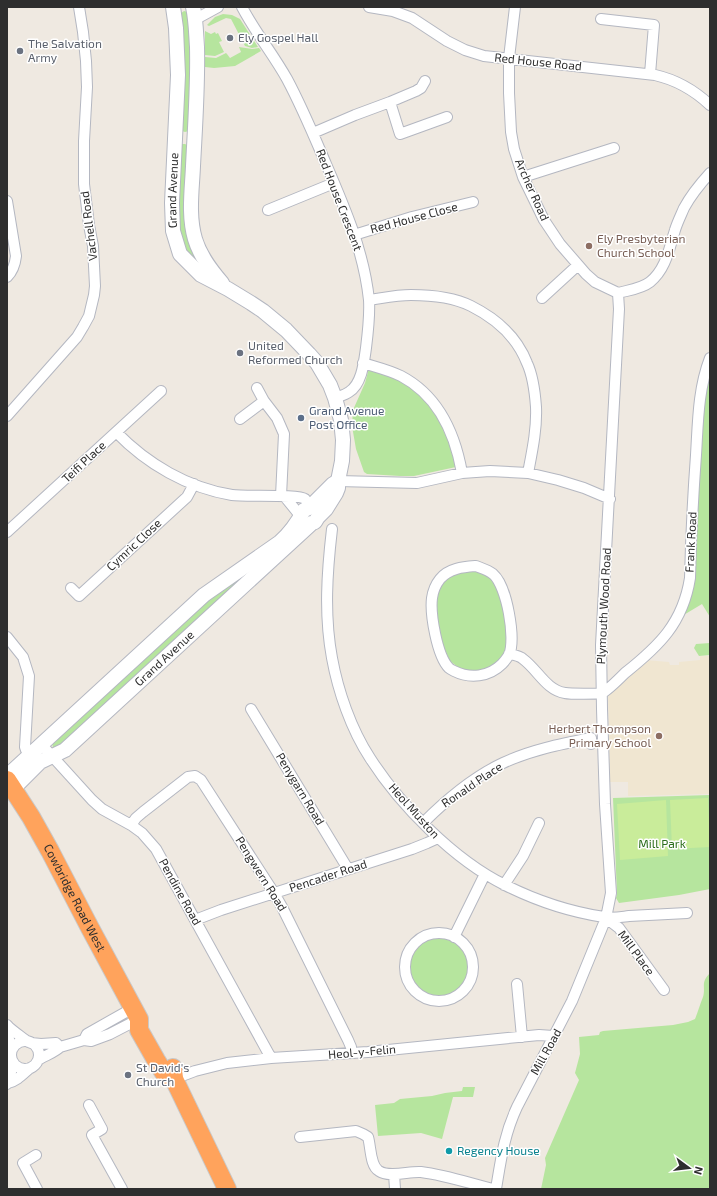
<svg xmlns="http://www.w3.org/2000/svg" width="717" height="1196" viewBox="0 0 717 1196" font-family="'Exo 2',sans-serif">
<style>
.education{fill:#f0e6d1}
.green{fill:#b6e59e}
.pitch{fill:#c9ec9a}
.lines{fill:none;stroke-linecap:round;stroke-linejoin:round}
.street-casing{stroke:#b4b7c1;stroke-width:12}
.secondary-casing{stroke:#b4b7c1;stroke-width:16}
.highway-casing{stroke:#c9c9c9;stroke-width:20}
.street{stroke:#fff;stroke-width:10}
.secondary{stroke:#fff;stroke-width:14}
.highway{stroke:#ffa35c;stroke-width:18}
.worship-dot{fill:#6b7280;stroke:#fff;stroke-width:1.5}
.education-dot{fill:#8d6e63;stroke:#fff;stroke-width:1.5}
.service-dot{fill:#5c6f8a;stroke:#fff;stroke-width:1.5}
.culture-dot{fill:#0f9aa8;stroke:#fff;stroke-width:1.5}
.labels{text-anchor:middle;stroke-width:3;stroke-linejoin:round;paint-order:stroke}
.worship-label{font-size:12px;fill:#5b616d;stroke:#fff;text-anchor:start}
.street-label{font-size:12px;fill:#2e2e2e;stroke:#fff}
.education-label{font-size:12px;fill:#785e54;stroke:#fff;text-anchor:start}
.service-label{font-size:12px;fill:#4e5e75;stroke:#fff;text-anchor:start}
.park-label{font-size:12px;fill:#2c6e1b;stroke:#fff}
.culture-label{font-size:12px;fill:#0d838f;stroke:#fff;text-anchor:start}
</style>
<rect width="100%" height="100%" fill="#efe9e1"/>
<path class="education" d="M700 656H710V794L628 796V782H610L608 691 645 660 669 662 670 665H679V662L700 660Z"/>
<path class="green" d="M184 11 188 12 191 16 189 131 185 132 182 131 180 14Z
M223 14 232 15 240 19 258 47 252 48 245 46 231 19 226 18 209 26 207 25 215 17Z
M205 31 211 34 215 32 216 34 218 33 222 41 219 42 224 52 215 56 205 55Z
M239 47 252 49 259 48 261 51 235 66 214 68 205 67V57L216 58 226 53 227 54 230 58 241 52Z
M182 144H185L189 146 190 166 204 266 195 262 183 246 179 236V148Z
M710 358V617L702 604 677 619 684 603 696 447Z
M369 368 403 382 429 402 453 444 456 467 414 476H400L367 474 364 472 356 449 352 426 353 410 365 383Z
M276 549 62 748H53L52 742 198 605Z
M480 570 494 580 503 595 508 642 505 655 496 666 480 672 463 671 450 661 440 639 436 612 437 592 441 584 452 573Z
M710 643V655L699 656 694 648 696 644Z
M710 795V889L679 895 619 903 616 898 617 894 613 798Z
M408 967a30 30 0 1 1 60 0a30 30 0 1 1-60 0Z
M710 973V1189H541L546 1165 545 1158 579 1080 575 1073 580 1054 579 1037 599 1035 600 1032 603 1031 673 1025 688 1022 695 1019C698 1012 700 1004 703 997 706 987 700 983 710 973Z
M463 1087H475L473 1097H453L442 1139 421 1133 378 1136 375 1105 394 1103 400 1099 432 1096 445 1093 462 1091Z"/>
<path class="pitch" d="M708 798 710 847 672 849 670 800Z
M666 800 668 856 620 860 617 804Z"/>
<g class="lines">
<g class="street-casing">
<path id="street" d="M242 7C255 32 273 54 287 79 302 107 314 136 326 164 345 208 364 252 369 300 370 316 368 332 366 348 364 362 362 384 349 392 345 395 340 396 335 398
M369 7 393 11 412 18 447 41 465 50 484 56 655 75C677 80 694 90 710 105
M515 7 509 58V93L511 132 514 149 523 177 544 220 560 244 586 274 595 282 618 293
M196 19 218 7
M601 19 654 25 650 74
M390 102 400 134 447 117
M313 133 355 115 390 102 416 91 421 88 425 81
M523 177 614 148
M7 201 16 256C15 265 13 271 7 277
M268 210 334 183
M354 235 412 217 473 202
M618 293C629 290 641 289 650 282 666 269 669 249 675 230 677 223 681 215 684 208 691 195 700 184 710 173
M542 298 578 265
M369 300C383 298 397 295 411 295 430 295 453 297 471 306 495 318 517 337 527 363 533 376 535 393 536 407 537 429 532 452 528 473
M363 363C376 367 389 370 401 376 439 396 455 433 462 473
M257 388 264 401
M7 416 77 337 83 327 89 316 94 295 95 286 93 246 89 225 84 184V141L87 87 86 61 83 32 79 7
M240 419 264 401 277 418 284 434 281 496
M116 432C147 464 188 488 232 495 245 497 298 494 305 499 307 501 308 505 309 508
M338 481 417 483 462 473 490 471 528 473 558 480 584 488 610 499
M285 497 298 513 302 515
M332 529C327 572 324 615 332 658 338 691 351 729 370 758 400 805 454 860 505 885 535 900 571 912 604 917 612 919 621 917 629 916 648 915 667 914 687 913
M7 532 161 391
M476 566C481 568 488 570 493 574 507 586 516 639 509 655 507 658 504 662 502 664 489 677 470 679 454 671 452 670 450 669 449 668 437 656 430 614 432 598 433 591 436 584 440 579 449 568 464 567 476 566Z
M71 588 79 596 187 497 194 484
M7 637 23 657 29 676 25 747 26 750 30 755
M509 654C514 655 520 656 523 659 538 670 546 690 565 693 570 694 598 694 602 693 607 691 620 678 625 673 659 646 683 623 690 578 691 537 693 496 696 455 698 422 698 389 710 358
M251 709 348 869
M42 745 92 800 102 809 131 825 142 833 156 849 271 1058
M423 823C446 800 473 777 503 763 531 750 561 744 591 738V744
M131 825 136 818 143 812 188 777 195 776 201 780 274 893 282 907 348 1040 351 1047V1053
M504 885 523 856 539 823
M606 918 619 928 664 990
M195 920 221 910 412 849 427 843 438 838
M405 967a34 34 0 1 1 68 0a34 34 0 1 1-68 0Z
M454 937 485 874
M517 984 522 1037
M7 1025C11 1030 22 1037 28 1042
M8 1027C7 1035 11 1045 11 1053
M84 1040 87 1034 133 1008
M11 1055a14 14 0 1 1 28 0a14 14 0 1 1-28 0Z
M31 1043 41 1044 56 1043 60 1047
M38 1060C44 1056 56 1052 60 1047L84 1040 91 1041 110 1034 139 1019
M174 1079 195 1071 227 1063 271 1058 368 1052 539 1035 553 1036
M8 1083C17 1081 23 1074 30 1068
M7 1084 11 1072 12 1060
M89 1105 102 1129 92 1135 122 1189
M300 1137 356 1131 363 1134 368 1137C371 1147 370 1166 379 1171 389 1178 409 1171 421 1172 445 1175 469 1183 493 1189
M36 1155 23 1163 37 1189
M394 1174 395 1189
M496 1189C501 1159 504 1135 517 1107L572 1001 606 918 611 893 605 804 602 709 601 645 619 309 618 293"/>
</g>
<g class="secondary-casing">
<g id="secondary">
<path d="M193 7C196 20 196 33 197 47 198 86 195 126 193 166 192 190 188 215 195 239 200 256 211 270 222 283"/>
<path d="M7 776 204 595 280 542C290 533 298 522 304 510L309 508 333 484 338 481"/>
<path id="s1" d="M13 789 40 762 65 750 312 523 315 522 318 517 326 509 336 493 338 488V481L342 461 343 440 341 420 335 398 330 385 317 363 309 354 286 330 263 311 251 303 228 289 201 275 180 254 173 231 172 203 178 75 176 28 173 7"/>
</g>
</g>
<g class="highway-casing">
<g id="highway">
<path id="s2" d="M7 780 31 817 50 851 90 928 139 1019V1030L156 1060 164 1073 174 1079"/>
<path d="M173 1068 174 1079 227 1189"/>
</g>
</g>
<use href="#street" class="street"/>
<use href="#secondary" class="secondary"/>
<use href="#highway" class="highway"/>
</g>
<g class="worship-dot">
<circle cx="230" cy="38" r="4"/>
<circle cx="20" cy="51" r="4"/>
<circle cx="240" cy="353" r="4"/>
<circle cx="128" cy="1075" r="4"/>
</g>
<g class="education-dot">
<circle cx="589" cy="246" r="4"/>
<circle cx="659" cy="736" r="4"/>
</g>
<circle class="service-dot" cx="301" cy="418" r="4"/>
<circle class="culture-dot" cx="449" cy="1151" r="4"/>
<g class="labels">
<g class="worship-label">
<text x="238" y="42">Ely Gospel Hall</text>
<text x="28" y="48">The Salvation<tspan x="28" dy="14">Army</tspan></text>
<text x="248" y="350">United<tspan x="248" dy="14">Reformed Church</tspan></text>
<text x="136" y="1072">St David's<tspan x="136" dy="14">Church</tspan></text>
</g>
<g class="street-label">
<text transform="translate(538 62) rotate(6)" y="4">Red House Road</text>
<text dy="4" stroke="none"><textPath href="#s1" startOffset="818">Grand Avenue</textPath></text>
<text transform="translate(532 190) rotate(66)" y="4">Archer Road</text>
<text transform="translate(339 200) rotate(69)" y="4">Red House Crescent</text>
<text transform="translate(414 218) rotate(-15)" y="4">Red House Close</text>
<text transform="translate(89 226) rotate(-97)" y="4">Vachell Road</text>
<text transform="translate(84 462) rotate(-43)" y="4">Teifi Place</text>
<text transform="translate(691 542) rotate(-87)" y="4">Frank Road</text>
<text transform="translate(134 545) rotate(-43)" y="4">Cymric Close</text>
<text transform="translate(604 606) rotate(-87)" y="4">Plymouth Wood Road</text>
<text dy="4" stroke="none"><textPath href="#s1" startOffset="201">Grand Avenue</textPath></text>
<text transform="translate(472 785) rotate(-34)" y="4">Ronald Place</text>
<text transform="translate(300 789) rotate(59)" y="4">Penygarn Road</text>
<text transform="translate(414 811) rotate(48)" y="4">Heol Muston</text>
<text transform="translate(261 874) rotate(58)" y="4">Pengwern Road</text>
<text transform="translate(328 876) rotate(-18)" y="4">Pencader Road</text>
<text transform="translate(180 892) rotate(61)" y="4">Pendine Road</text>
<text dy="4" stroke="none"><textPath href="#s2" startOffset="136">Cowbridge Road West</textPath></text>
<text transform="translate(636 953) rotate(54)" y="4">Mill Place</text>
<text transform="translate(362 1052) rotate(-5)" y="4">Heol-y-Felin</text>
<text transform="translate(546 1052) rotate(-61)" y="4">Mill Road</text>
</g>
<g class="education-label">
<text x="597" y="243">Ely Presbyterian<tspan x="597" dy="14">Church School</tspan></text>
<text x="651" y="733" text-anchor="end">Herbert Thompson<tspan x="651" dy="14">Primary School</tspan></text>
</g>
<g class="service-label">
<text x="309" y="415">Grand Avenue<tspan x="309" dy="14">Post Office</tspan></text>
</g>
<g class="park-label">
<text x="662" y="848">Mill Park</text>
</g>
<g class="culture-label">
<text x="457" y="1155">Regency House</text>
</g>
</g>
<rect width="717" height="1196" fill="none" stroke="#2e2e2e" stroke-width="16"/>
<g transform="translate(689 1168) rotate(105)" stroke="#ffffff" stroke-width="3" paint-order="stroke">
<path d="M0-3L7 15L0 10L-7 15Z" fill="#2e2e2e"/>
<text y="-6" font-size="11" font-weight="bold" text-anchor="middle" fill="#2e2e2e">N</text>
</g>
</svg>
